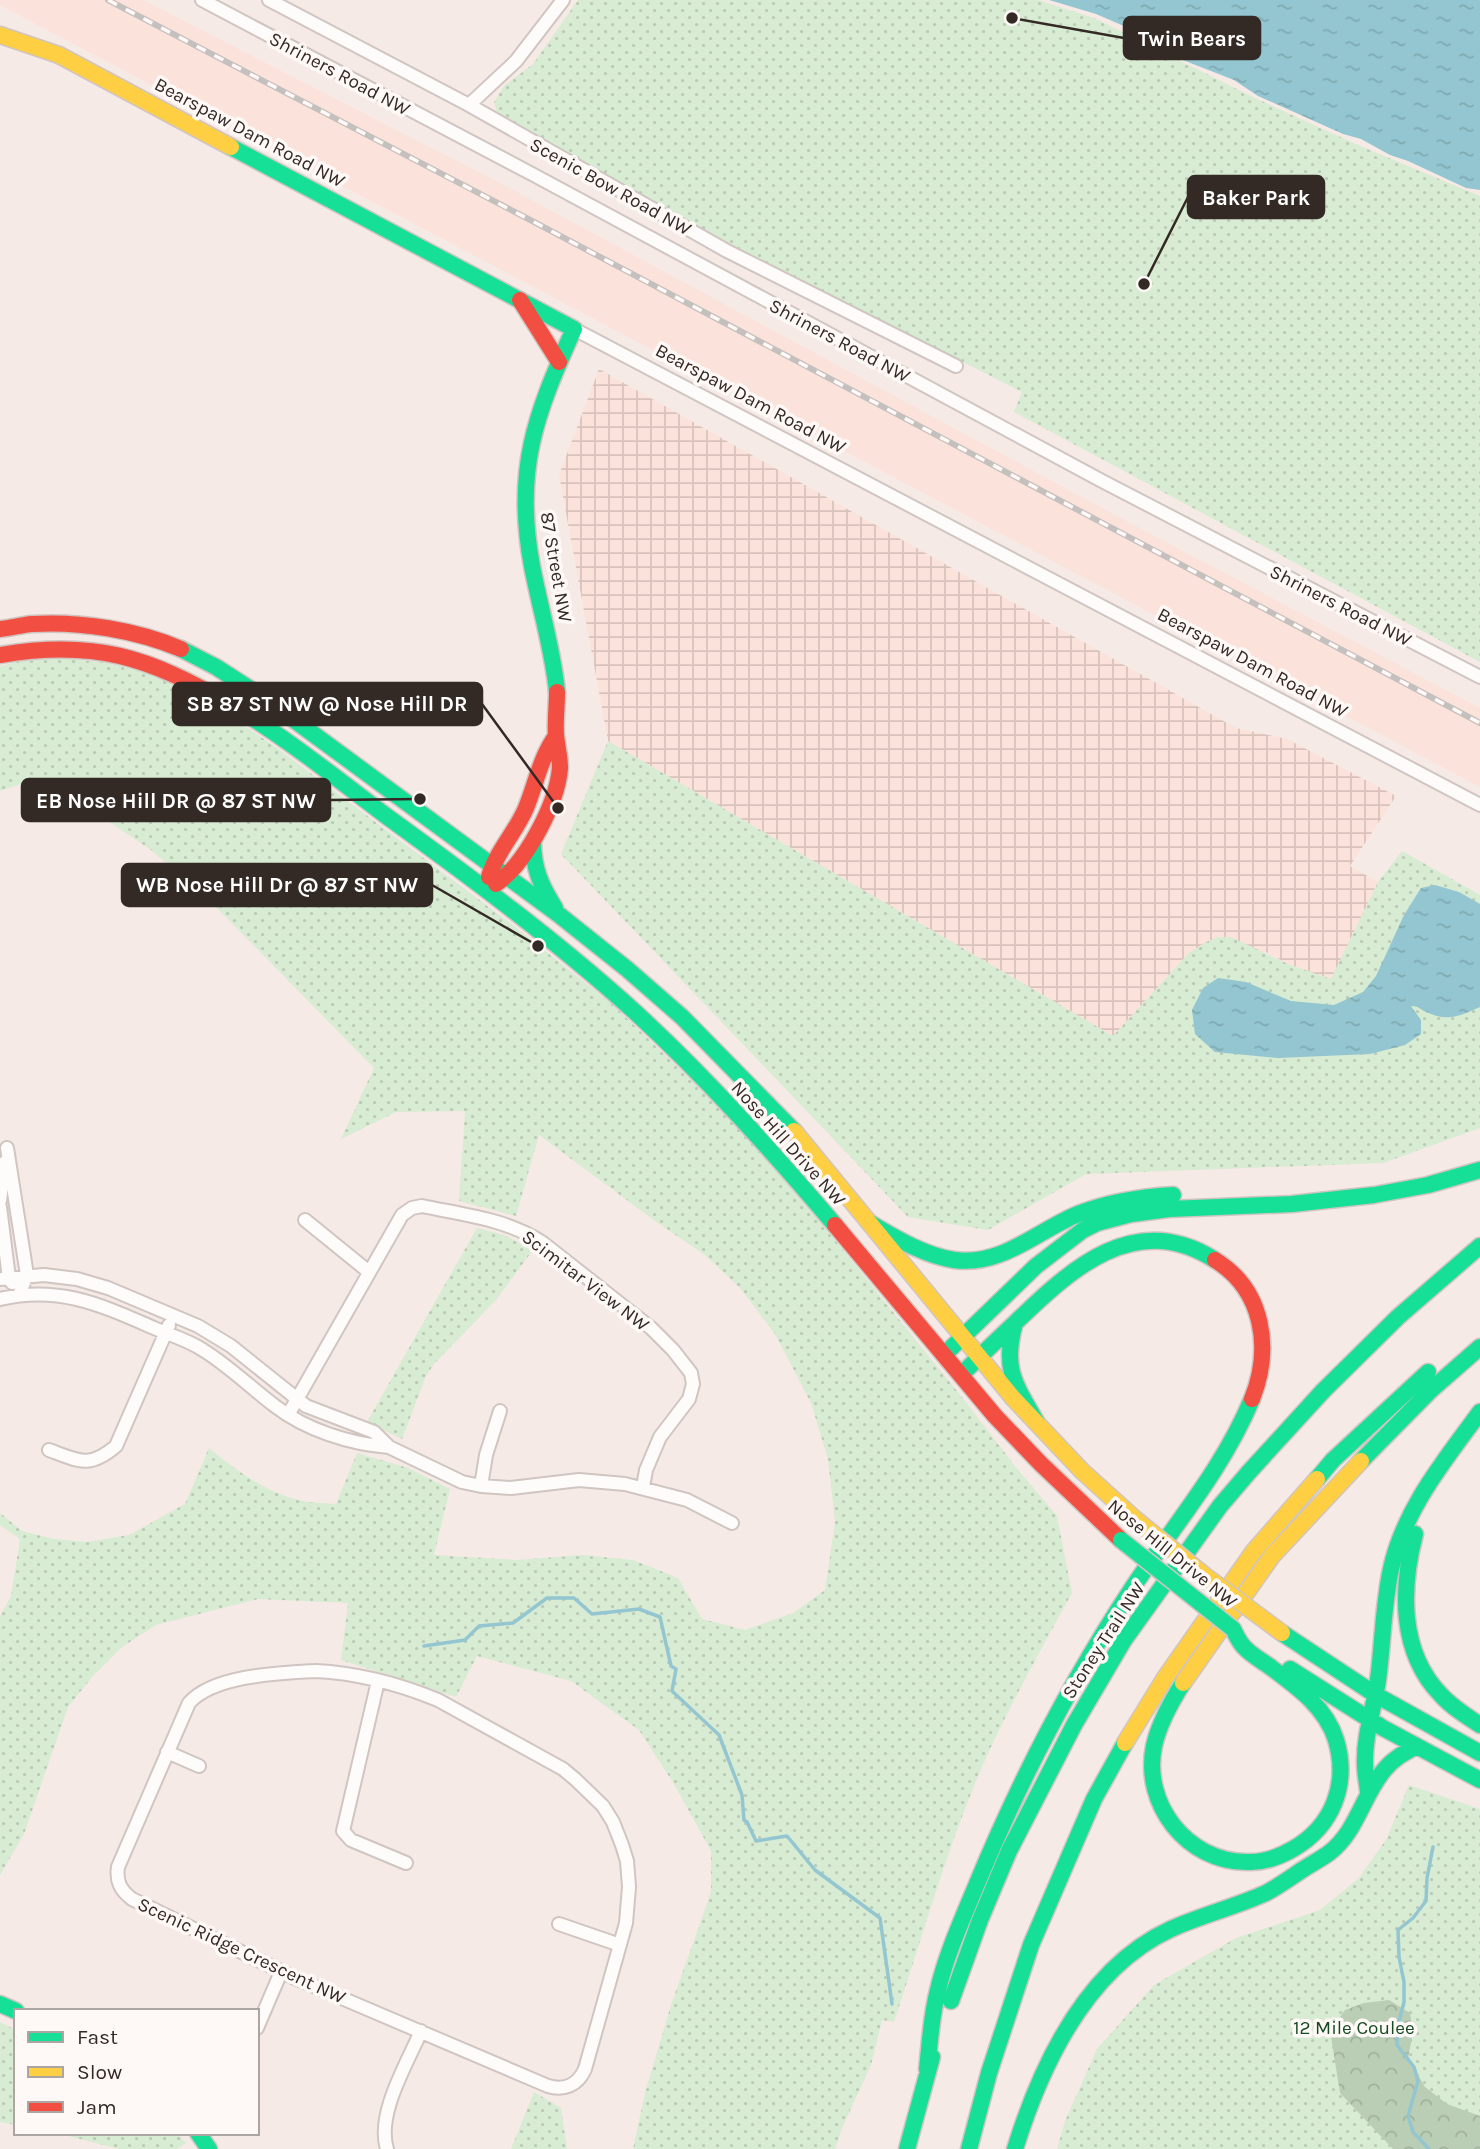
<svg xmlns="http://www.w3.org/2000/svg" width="1480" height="2149" viewBox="0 0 1480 2149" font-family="Karla,sans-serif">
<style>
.industrial{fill:url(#industrial-grid)}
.built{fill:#fbe2da}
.grass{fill:url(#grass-dots)}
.forest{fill:url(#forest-crowns)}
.water{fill:url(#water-ripples)}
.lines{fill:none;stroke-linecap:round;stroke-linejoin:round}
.stream{stroke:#93c6d0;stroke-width:3.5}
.street-casing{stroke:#d0c5c1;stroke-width:16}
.fast-casing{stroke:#d0c5c1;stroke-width:19}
.slow-casing{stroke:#d0c5c1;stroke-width:19}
.jam-casing{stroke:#d0c5c1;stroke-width:19}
.street{stroke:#fefcfb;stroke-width:12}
.fast{stroke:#16e098;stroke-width:16}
.slow{stroke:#ffcf43;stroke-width:16}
.jam{stroke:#f24e42;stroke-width:16}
.rail-casing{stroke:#c3c0be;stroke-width:6}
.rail{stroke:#fef8f6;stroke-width:3.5;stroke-dasharray:10;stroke-linecap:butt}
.fast-bridge-casing{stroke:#d0c5c1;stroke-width:19;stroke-linecap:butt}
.slow-bridge-casing{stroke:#d0c5c1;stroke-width:19;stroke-linecap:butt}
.fast-bridge{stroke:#16e098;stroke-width:16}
.slow-bridge{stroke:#ffcf43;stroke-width:16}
.labels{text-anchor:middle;stroke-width:7;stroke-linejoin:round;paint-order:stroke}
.street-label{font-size:19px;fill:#332925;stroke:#fef8f6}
.park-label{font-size:19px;fill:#154b22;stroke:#fef8f6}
.leader{fill:none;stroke:#332925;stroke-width:2.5}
.callout-dot{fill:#332925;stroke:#fef8f6;stroke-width:2.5}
.callout{fill:#332925;stroke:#332925;stroke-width:2.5}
.callout-label{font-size:21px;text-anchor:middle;font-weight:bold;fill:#fff}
</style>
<defs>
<pattern id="industrial-grid" width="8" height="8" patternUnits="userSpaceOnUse" patternTransform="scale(1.75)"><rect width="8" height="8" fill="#fbe2da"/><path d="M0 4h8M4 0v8" fill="none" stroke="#d8c2bb"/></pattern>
<pattern id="grass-dots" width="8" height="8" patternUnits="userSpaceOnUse" patternTransform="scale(1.75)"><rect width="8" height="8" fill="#d8ebd3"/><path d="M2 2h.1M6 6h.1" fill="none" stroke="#bacab5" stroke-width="1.8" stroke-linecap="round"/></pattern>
<pattern id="forest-crowns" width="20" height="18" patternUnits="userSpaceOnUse" patternTransform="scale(1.75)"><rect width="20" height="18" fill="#b9ceb5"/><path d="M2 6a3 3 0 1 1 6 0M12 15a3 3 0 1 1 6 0" fill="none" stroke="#a0b19c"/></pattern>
<pattern id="water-ripples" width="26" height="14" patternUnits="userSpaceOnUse" patternTransform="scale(1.75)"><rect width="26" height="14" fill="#93c6d0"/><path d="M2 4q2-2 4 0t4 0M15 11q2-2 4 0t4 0" fill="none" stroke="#7faab2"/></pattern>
</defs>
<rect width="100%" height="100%" fill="#f6eae6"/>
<path class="industrial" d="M599 369 1236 728 1287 739 1396 796 1350 866 1378 882 1331 980 1288 964 1266 952 1189 953 1113 1036 608 741 559 475Z"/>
<path class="built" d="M0 0H143L500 183 1115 515 1480 708V787L0 5Z"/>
<path class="grass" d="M578 0H1038L1094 18 1257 99 1358 145 1480 196V662L1014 412 1022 392 632 194 498 117 494 102 504 86 533 64Z
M64 658 108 663 153 674 199 695 277 748 514 926 612 1004 726 1113 792 1187 965 1401 1015 1466 1057 1516 1072 1593C1040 1651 1008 1708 981 1769 946 1851 922 1938 894 2022L882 2020 871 2065 842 2128 835 2149H633L645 2093 671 2005 711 1892V1851L674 1784 639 1730 571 1681 477 1656 456 1697 341 1660 348 1603 258 1599 156 1625 122 1647 93 1676 68 1707 24 1834 0 1875V1616L11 1596 20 1539 0 1525V1513L22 1531 54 1539 87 1542 129 1535 185 1504 209 1448C237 1471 267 1494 303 1501 314 1503 325 1503 336 1504L357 1453 408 1468 450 1489 434 1555 517 1560 582 1555 633 1560 678 1578 702 1619 745 1630 793 1613 825 1590 835 1522 828 1459 811 1403 775 1334 740 1288 705 1255 655 1221 539 1135 516 1216 459 1201 465 1111 396 1112 341 1139 374 1068 210 901 151 850 111 823 27 782 0 791V666L21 661Z
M608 741 1113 1036 1189 953 1204 943 1218 937H1231L1288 964 1331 979 1378 882 1402 851 1480 895V1128L1383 1163 1086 1174 988 1230 908 1217 561 854Z
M477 1228 504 1235 533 1250 496 1300 434 1364 426 1376 402 1439 367 1422Z
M1409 1785 1480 1809V2149H1057L1065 2121 1097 2049 1154 1985 1236 1938 1320 1910 1358 1879 1386 1840Z
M0 2022 16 2030V2125L0 2122Z
M534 2092 561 2108 567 2149H511Z
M57 2133H177L186 2143 177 2149H119Z"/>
<path class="forest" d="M1389 2000 1410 2013 1413 2032 1408 2058 1425 2087 1447 2104 1480 2116V2149H1393L1340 2093 1330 2030 1345 2010 1364 2003Z"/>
<path class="water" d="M1049 0H1480V190L1466 188 1408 161 1390 155 1361 139 1343 134 1258 96 1234 80 1175 57 1154 39 1096 14Z
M1435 885 1459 892 1480 904V1007C1460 1016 1447 1022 1426 1012 1420 1009 1418 1006 1411 1006L1421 1020V1034L1405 1045 1370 1054 1278 1058 1215 1052 1195 1034 1192 1010 1203 988 1218 978 1246 982 1291 1001 1334 1005 1363 992 1376 976 1404 915 1421 888Z"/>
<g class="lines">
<path class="stream" d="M424 1646 465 1640 479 1626 513 1623 547 1598H574L592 1614 639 1609 660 1617 671 1666 676 1669 672 1691 719 1735 742 1795 744 1820 747 1822 756 1841 787 1836 815 1870 880 1918 892 2004
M1429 2149 1413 2132 1408 2116 1418 2081 1414 2067 1397 2045 1398 2025 1404 2002V1982L1399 1957 1398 1930 1413 1918 1426 1901 1427 1878 1433 1847"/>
<g class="street-casing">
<path id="street" d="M202 0 532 174 1102 481 1480 677
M269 0 469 105 727 251 956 366
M469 105 516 61 563 0
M574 329 1480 805
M7 1148 27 1275 19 1295
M0 1201 5 1162
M0 1207 9 1278 12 1283
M305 1220 369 1272
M0 1279 44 1275 77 1279 108 1288 198 1326 231 1346 306 1406 374 1432 389 1447 462 1482 481 1486 511 1488 579 1480 625 1484 687 1500 732 1523
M0 1299C59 1285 101 1305 154 1328 170 1335 188 1340 203 1350 229 1366 251 1388 275 1406 306 1430 350 1444 389 1447
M288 1415 402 1215 412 1208 422 1206C464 1215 507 1219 543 1243L651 1328 673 1350 691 1373 693 1384 689 1399 660 1437 646 1470 643 1487
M49 1450C79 1461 89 1469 116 1446L169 1325
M481 1486 486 1455 500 1411
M316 1671C358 1673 399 1684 438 1700L563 1769 575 1779 603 1806 613 1822 622 1845 627 1861 629 1887 626 1923 585 2069C578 2085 564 2091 548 2086L297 1979 132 1899C120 1890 116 1881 118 1867L189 1703C214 1675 280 1673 316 1671Z
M378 1681 343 1831 351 1840 406 1863
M167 1752 199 1766
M559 1924 620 1945
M257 2028 281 1972
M387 2149C376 2114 407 2064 421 2031"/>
</g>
<g class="fast-casing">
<path id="fast" d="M231 147 574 329C535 415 514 471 532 566 540 608 553 650 557 692
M181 649 216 667 267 700 558 914 627 969 682 1017 794 1131
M229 704C286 737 337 779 389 818 473 879 558 942 635 1012 707 1078 772 1151 835 1225
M533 842C533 868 541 886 555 908
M870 1223C896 1238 923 1255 954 1260 1001 1267 1037 1231 1078 1214 1108 1202 1141 1197 1173 1195
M1015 1323C1002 1369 1015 1384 1037 1423
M944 1355 1036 1266 1083 1230 1097 1223 1131 1214 1169 1209 1292 1204 1374 1195 1428 1185 1480 1170
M961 1375C979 1357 997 1340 1015 1323 1071 1269 1135 1209 1215 1260
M1361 1461 1431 1390 1480 1347
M1317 1479 1333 1460 1428 1372
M1415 1534C1401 1588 1399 1652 1441 1695 1452 1707 1466 1716 1480 1725
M1282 1633 1376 1695 1480 1753
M1290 1669 1383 1728 1480 1780
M1183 1683C1171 1702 1159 1723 1154 1746 1142 1804 1187 1862 1247 1862 1264 1863 1279 1857 1293 1849 1333 1826 1349 1784 1336 1740 1326 1707 1296 1686 1269 1666 1261 1660 1251 1655 1244 1647 1239 1642 1236 1635 1233 1629
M1368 1791C1367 1782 1365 1773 1365 1764 1364 1736 1374 1708 1378 1680 1383 1643 1383 1605 1391 1569 1404 1509 1445 1460 1480 1412
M951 2001 980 1920 1009 1851 1074 1725 1124 1640 1220 1506 1249 1472 1323 1391 1398 1317 1480 1246
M0 2004 16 2011
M927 2069C930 2043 931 2016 938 1990 946 1955 962 1920 976 1886 1019 1782 1071 1681 1133 1587 1174 1525 1223 1469 1252 1399
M198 2133 209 2149
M907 2149 932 2057
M969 2149 989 2073 1031 1945 1094 1799 1125 1743
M1015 2149C1041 2065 1086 1968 1171 1929 1202 1915 1235 1907 1266 1893 1279 1886 1290 1878 1302 1870 1311 1864 1321 1859 1329 1853 1357 1832 1363 1794 1385 1769 1393 1759 1404 1753 1415 1747"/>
</g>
<g class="slow-casing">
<path id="slow" d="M0 35 59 55 231 147
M794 1131 1013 1398 1082 1471 1135 1519
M1183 1683 1272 1556 1361 1461
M1125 1743 1165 1678 1254 1551 1317 1479"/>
</g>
<g class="jam-casing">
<path id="jam" d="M520 300 559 362
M0 629C11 628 21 625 32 624 81 621 136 630 181 649
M0 655C94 639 149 657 229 704
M489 877C496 852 516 832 526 808 536 784 540 758 556 736
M496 884C526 863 557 804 560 768 560 757 557 746 556 735 555 721 557 706 557 692
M835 1225 995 1416 1041 1464 1121 1540
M1215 1260C1264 1290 1272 1349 1252 1399"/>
</g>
<use href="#street" class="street"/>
<use href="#fast" class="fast"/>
<use href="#slow" class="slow"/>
<use href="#jam" class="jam"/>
<g class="rail-casing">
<path id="rail" d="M108 0 536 223 1480 723"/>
</g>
<use href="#rail" class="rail"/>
<g class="fast-bridge-casing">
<path id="fast-bridge" d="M1121 1540 1233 1629"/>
</g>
<g class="slow-bridge-casing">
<path id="slow-bridge" d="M1135 1519 1204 1575 1282 1633"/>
</g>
<use href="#fast-bridge" class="fast-bridge"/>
<use href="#slow-bridge" class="slow-bridge"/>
</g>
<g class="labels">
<g class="street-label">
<text transform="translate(340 73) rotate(28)" y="7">Shriners Road NW</text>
<text transform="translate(250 132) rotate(28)" y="7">Bearspaw Dam Road NW</text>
<text transform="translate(611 186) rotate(29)" y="7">Scenic Bow Road NW</text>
<text transform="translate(840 340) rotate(28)" y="7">Shriners Road NW</text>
<text transform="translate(751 398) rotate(28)" y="7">Bearspaw Dam Road NW</text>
<text transform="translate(557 567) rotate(80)" y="7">87 Street NW</text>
<text transform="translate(1341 605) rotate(27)" y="7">Shriners Road NW</text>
<text transform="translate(1253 662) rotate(28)" y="7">Bearspaw Dam Road NW</text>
<text transform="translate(789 1143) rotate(48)" y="7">Nose Hill Drive NW</text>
<text transform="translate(586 1280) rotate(37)" y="7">Scimitar View NW</text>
<text transform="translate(1173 1553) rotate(39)" y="7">Nose Hill Drive NW</text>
<text transform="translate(1103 1640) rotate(-57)" y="7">Stoney Trail NW</text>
<text transform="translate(242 1950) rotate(25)" y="7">Scenic Ridge Crescent NW</text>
</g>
<g class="park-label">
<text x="1354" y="2034">12 Mile Coulee</text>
</g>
</g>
<path class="leader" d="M1012 18L1124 38M1144 284L1188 197M558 808L482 704M420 799L330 800M538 946L432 885"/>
<g class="callout-dot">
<circle cx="1012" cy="18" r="7"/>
<circle cx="1144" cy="284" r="7"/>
<circle cx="558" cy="808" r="7"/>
<circle cx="420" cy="799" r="7"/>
<circle cx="538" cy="946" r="7"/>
</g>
<g class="callout">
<rect x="1124" y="17" width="136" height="42" rx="7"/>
<rect x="1188" y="176" width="136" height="42" rx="7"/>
<rect x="173" y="683" width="309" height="42" rx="7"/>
<rect x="22" y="779" width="308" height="42" rx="7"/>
<rect x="122" y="864" width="310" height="42" rx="7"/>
</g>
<g class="callout-label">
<text x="1192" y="46">Twin Bears</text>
<text x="1256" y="205">Baker Park</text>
<text x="327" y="711">SB 87 ST NW @ Nose Hill DR</text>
<text x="176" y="808">EB Nose Hill DR @ 87 ST NW</text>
<text x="277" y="892">WB Nose Hill Dr @ 87 ST NW</text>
</g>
<rect x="14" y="2009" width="245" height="126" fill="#fef8f6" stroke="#ada5a2" stroke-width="2"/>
<rect x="28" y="2032" width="35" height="10" fill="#16e098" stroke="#ada5a2" stroke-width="2"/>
<text x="77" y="2044" font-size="21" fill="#332925">Fast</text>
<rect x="28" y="2067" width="35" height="10" fill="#ffcf43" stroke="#ada5a2" stroke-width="2"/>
<text x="77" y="2079" font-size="21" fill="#332925">Slow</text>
<rect x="28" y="2102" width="35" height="10" fill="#f24e42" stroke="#ada5a2" stroke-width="2"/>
<text x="77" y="2114" font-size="21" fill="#332925">Jam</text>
</svg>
